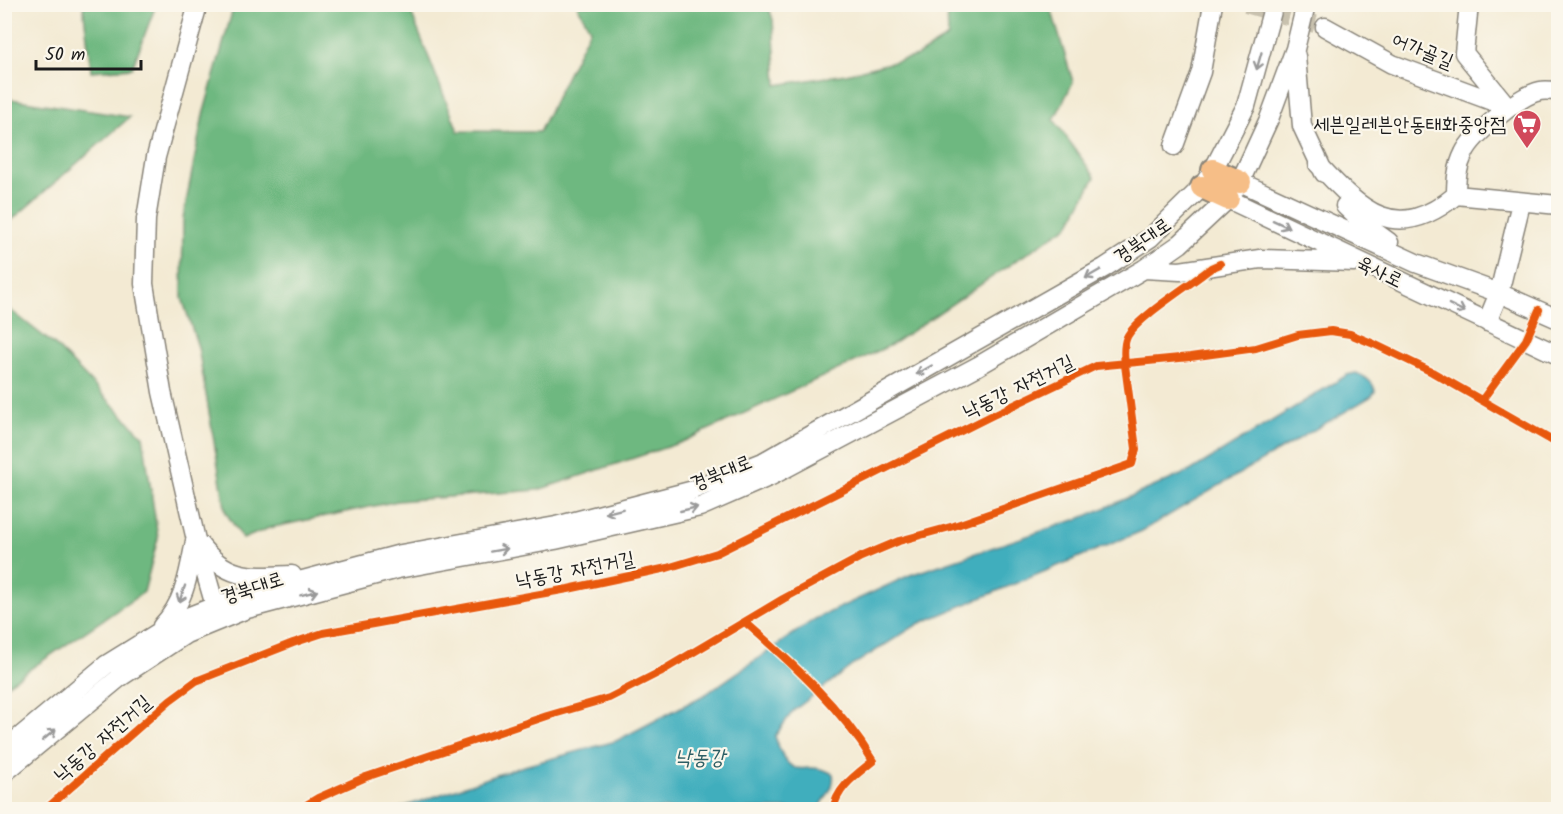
<svg xmlns="http://www.w3.org/2000/svg" width="1563" height="814" viewBox="0 0 1563 814" font-family="Kalam,'Poor Story',sans-serif">
<style>
.forest{fill:#6eb880;stroke:#456a4e;stroke-width:1.5}
.water{fill:#40aebd;stroke:#2e656c;stroke-width:1.5}
.lines{fill:none;stroke-linecap:round;stroke-linejoin:round}
.minor-tunnel{stroke:#c8c1ae;stroke-width:18;stroke-dasharray:18 9;stroke-linecap:butt}
.minor-casing{stroke:#888378;stroke-width:21}
.major-casing{stroke:#888378;stroke-width:26}
.minor{stroke:#fff;stroke-width:18}
.major{stroke:#f6be87;stroke-width:22}
.cycleway-casing{stroke:#fbf7ec;stroke-width:11}
.cycleway{stroke:#e8590c;stroke-width:8}
.oneway{stroke:#999}
.labels{text-anchor:middle;stroke-width:4.5;stroke-linejoin:round;paint-order:stroke}
.street-label{font-size:20px;fill:#1c1c1c;stroke:#fbf7ec}
.poi-label{font-size:20px;fill:#1c1c1c;stroke:#fbf7ec;text-anchor:end}
.water-label{font-size:21px;font-style:italic;fill:#2c5e64;stroke:#fbf7ec}
</style>
<rect width="100%" height="100%" fill="#fbf7ec"/>
<filter id="ink" filterUnits="userSpaceOnUse"><feTurbulence type="fractalNoise" baseFrequency=".0167" numOctaves="2"/><feDisplacementMap in="SourceGraphic" scale="12" xChannelSelector="R" yChannelSelector="G"/><feConvolveMatrix kernelMatrix="1 2 1 2 8 2 1 2 1" color-interpolation-filters="sRGB"/></filter>
<filter id="wash" filterUnits="userSpaceOnUse"><feTurbulence type="fractalNoise" baseFrequency=".008" numOctaves="4" result="noise"/><feDisplacementMap in="SourceGraphic" scale="24" xChannelSelector="R" yChannelSelector="G"/><feGaussianBlur stdDeviation="1.35" result="paint"/><feColorMatrix in="noise" values="0 0 0 0 0 0 0 0 0 0 0 0 0 0 0 0 0 1.4 0 .05"/><feComposite in="paint" operator="in"/></filter>
<g filter="url(#wash)">
<rect width="100%" height="100%" fill="#f3ead3"/>
<path class="forest" d="M83 5H156L132 68 91 71Z
M234 5H408L458 131 539 132 590 29 577 5H768L773 20 777 85 846 74 917 56 948 37 947 5H1050L1073 82 1054 120 1095 177 1069 225 891 345 682 442 538 490 398 501 269 528 243 539 226 513 198 347 182 298 183 218 203 115Z
M4 98 130 117 5 226H4Z
M4 305 56 346 143 436 158 538 144 592 5 686Z"/>
<path class="water" d="M1356 373C1365 377 1373 381 1375 391L1372 396 1142 531 918 624 853 665 793 711 775 736C792 790 804 756 833 774 836 787 824 798 819 809H398L517 768 616 741 706 694 815 619 910 575 1084 517 1190 471 1347 375Z"/>
</g>
<g filter="url(#ink)">
<g class="lines">
<path class="minor-tunnel" d="M1246 4 1325 27"/>
<g class="minor-casing">
<path id="minor" d="M198 4 156 157 146 219 144 284 162 392 196 540 218 616
M1469 4 1464 53 1507 106
M1325 27 1392 64 1508 107
M1296 56 1302 126 1324 173
M1174 146 1201 72 1213 4
M1318 164C1361 211 1396 245 1456 195L1558 205
M1240 182 1416 263 1499 293 1558 319
M1456 195C1456 180 1457 167 1464 153 1472 135 1520 95 1540 91 1545 90 1552 91 1558 91
M1228 199 1558 355
M1345 206 1364 224 1389 242
M1144 269 1180 271 1260 259 1354 262
M1487 322 1499 293 1521 203
M199 544C227 580 250 577 292 575
M162 626C185 603 189 572 195 541
M4 750 106 665 177 621 215 606 288 584 401 554 556 526 690 491 763 462 1104 268 1150 238 1202 187 1213 170 1246 106 1274 4
M4 773 119 678 186 634 247 609 398 569 555 540 700 507 771 476 978 366 1144 269 1180 244 1228 199 1240 182 1269 119 1295 49 1306 4"/>
</g>
<g class="major-casing">
<path id="major" d="M1213 170 1240 182
M1202 187 1228 199"/>
</g>
<use href="#minor" class="minor"/>
<use href="#major" class="major"/>
<g class="cycleway-casing">
<path id="cycleway" d="M1482 400 1526 340 1539 310
M745 622C793 664 840 706 873 761 856 775 837 787 833 810
M45 810 170 700 196 681 293 643 323 633 568 589 667 568 717 553 991 416 1096 366 1190 357 1256 348 1298 335 1331 331 1350 334 1374 344 1432 372 1558 444
M298 810 318 798 366 777 547 716 609 698 660 672 783 599 861 557 899 541 954 526 1132 464 1136 449 1125 365C1124 356 1123 345 1127 337 1136 318 1192 284 1211 268L1220 264"/>
</g>
<use href="#cycleway" class="cycleway"/>
</g>
<defs><path id="oneway-shaft" d="M-6 0H5M1.5-3L5.5 0L1.5 3" fill="none" stroke-width="1.6" stroke-linecap="round" stroke-linejoin="round" transform="scale(1.5)"/></defs>
<g class="oneway">
<use href="#oneway-shaft" transform="translate(1259 61) rotate(106)"/>
<use href="#oneway-shaft" transform="translate(1281 224) rotate(25)"/>
<use href="#oneway-shaft" transform="translate(1093 274) rotate(150)"/>
<use href="#oneway-shaft" transform="translate(1457 308) rotate(26)"/>
<use href="#oneway-shaft" transform="translate(924 370) rotate(150)"/>
<use href="#oneway-shaft" transform="translate(689 509) rotate(-13)"/>
<use href="#oneway-shaft" transform="translate(614 511) rotate(166)"/>
<use href="#oneway-shaft" transform="translate(499 550) rotate(-10)"/>
<use href="#oneway-shaft" transform="translate(309 593) rotate(-15)"/>
<use href="#oneway-shaft" transform="translate(182 594) rotate(110)"/>
<use href="#oneway-shaft" transform="translate(49 735) rotate(-40)"/>
</g>
</g>
<defs>
<g id="supermarket-pin" transform="scale(1.5)"><path d="M0 17L-7.5 6A9.5 9.5 0 1 1 7.5 6Z" fill="#d1495b" stroke="#fbf7ec"/><path d="M-6-5.5h2.5l.6 2H6L4.5 2H-2.5L-4.4-4H-6ZM-1.5 3.2a1.3 1.3 0 1 0 .1 0ZM3 3.2a1.3 1.3 0 1 0 .1 0Z" fill="#fff"/></g>
</defs>
<g fill-rule="evenodd">
<use href="#supermarket-pin" x="1527" y="124"/>
</g>
<g class="labels">
<g class="street-label">
<text transform="translate(1423 50) rotate(22)" y="7">어가골길</text>
<text transform="translate(1142 240) rotate(-35)" y="7">경북대로</text>
<text transform="translate(1380 271) rotate(26)" y="7">육사로</text>
<text transform="translate(1018 386) rotate(-26)" y="7">낙동강 자전거길</text>
<text transform="translate(721 472) rotate(-22)" y="7">경북대로</text>
<text transform="translate(575 569) rotate(-11)" y="7">낙동강 자전거길</text>
<text transform="translate(252 587) rotate(-18)" y="7">경북대로</text>
<text transform="translate(102 738) rotate(-41)" y="7">낙동강 자전거길</text>
</g>
<g class="poi-label">
<text x="1506" y="131">세븐일레븐안동태화중앙점</text>
</g>
<g class="water-label">
<text x="700" y="764">낙동강</text>
</g>
</g>
<rect width="1563" height="814" fill="none" stroke="#fbf7ec" stroke-width="24"/>
<path d="M36 60v9h105v-9" fill="none" stroke="#1c1c1c" stroke-width="3"/>
<text x="45" y="60" font-size="18" fill="#1c1c1c" stroke="#fbf7ec" stroke-width="4.5" paint-order="stroke">50 m</text>
</svg>
